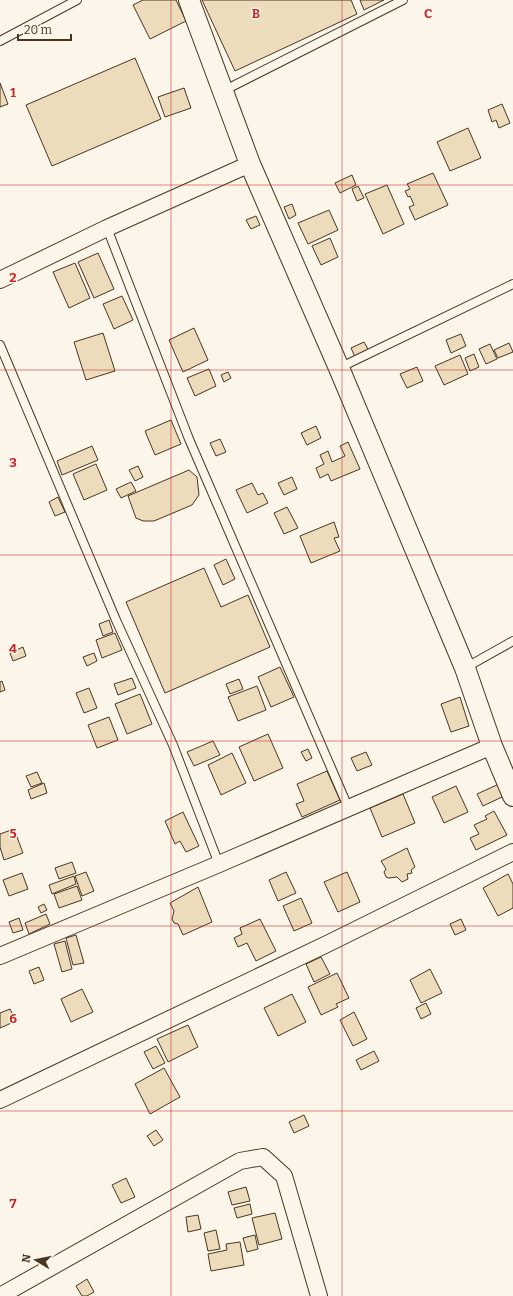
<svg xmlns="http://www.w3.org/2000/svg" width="513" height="1296" viewBox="0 0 513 1296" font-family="Bitter,serif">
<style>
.building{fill:#ecdcbc;stroke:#4a3520}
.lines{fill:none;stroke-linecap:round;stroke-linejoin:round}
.service-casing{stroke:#4a3520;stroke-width:10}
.minor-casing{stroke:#4a3520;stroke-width:18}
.tertiary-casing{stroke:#4a3520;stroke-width:22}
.service{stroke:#fbf6e9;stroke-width:8}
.minor{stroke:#fbf6e9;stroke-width:16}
.tertiary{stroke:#fbf6e9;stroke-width:20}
.grid{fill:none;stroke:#c62828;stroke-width:1;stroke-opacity:0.55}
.grid-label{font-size:13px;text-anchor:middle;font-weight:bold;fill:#c62828;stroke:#fbf6e9;stroke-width:3;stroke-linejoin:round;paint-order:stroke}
</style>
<rect width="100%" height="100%" fill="#fbf6e9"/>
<path class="building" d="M143 0H176L186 21 150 39 133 5Z
M202 0H351L357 14 235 71Z
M360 0H384L364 10Z
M135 58 161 119 52 166 26 105Z
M0 83 8 104 0 107Z
M184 88 191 108 165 117 158 97Z
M502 104 510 123 499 128 496 120 492 122 488 110Z
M468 128 481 158 450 171 437 142Z
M433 173 448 205 415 220 409 207 414 205 410 196 408 197 405 191 410 189 407 184Z
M352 175 356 185 340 193 335 183Z
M387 185 404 224 383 234 365 194Z
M358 186 364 198 357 201 352 189Z
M292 204 296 215 289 219 284 207Z
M329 210 338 230 308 244 298 223Z
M256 216 260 225 251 229 246 220Z
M330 238 338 257 321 265 312 246Z
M98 253 114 289 94 298 78 262Z
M75 263 90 298 69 308 53 272Z
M122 296 133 320 114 329 103 304Z
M194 328 208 360 183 372 169 340Z
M103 333 115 371 86 380 74 342Z
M461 334 466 346 451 353 446 340Z
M364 342 369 351 355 357 351 348Z
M509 343 513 352 498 358 494 350Z
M490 344 497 359 486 364 479 349Z
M474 354 479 367 470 371 465 358Z
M460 355 468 374 444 385 435 366Z
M417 367 423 381 407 388 400 374Z
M209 369 216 386 195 396 187 378Z
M228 372 231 378 224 382 221 375Z
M171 420 181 444 155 455 145 431Z
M316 426 321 438 307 445 301 433Z
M220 439 226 452 216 456 210 443Z
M348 442 360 469 331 481 328 474 320 478 316 468 324 464 320 455 328 451 332 462 345 456 340 446Z
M92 446 98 460 62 475 57 461Z
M96 464 107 490 84 500 73 474Z
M138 466 143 477 135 481 129 470Z
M189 470 197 477 199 495 192 505 154 521H143L136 518 128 496Z
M292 477 297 489 284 495 278 483Z
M131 482 136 491 121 498 116 489Z
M252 483 258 495 263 493 268 503 247 513 236 490Z
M58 497 65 512 55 516 49 502Z
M287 507 298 528 284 534 274 513Z
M334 522 339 537 334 538 340 551 311 563 300 536Z
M226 559 235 579 223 585 214 565Z
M204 568 221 607 248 595 270 647 165 693 126 602Z
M109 620 113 632 103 636 99 624Z
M115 633 122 650 102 658 96 640Z
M23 647 26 656 13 661 10 653Z
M94 653 97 661 87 666 83 657Z
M280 667 294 697 271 707 258 677Z
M132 678 136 688 118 695 114 684Z
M239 679 243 689 230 694 226 684Z
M2 681 5 690 0 692V682Z
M257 686 266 710 238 721 228 697Z
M89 688 97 708 84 713 76 693Z
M140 694 152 724 127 734 115 704Z
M460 697 469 726 451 732 441 704Z
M109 717 118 740 97 748 88 725Z
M268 734 283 768 254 781 239 747Z
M213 741 220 755 194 766 187 752Z
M308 749 312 758 306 761 301 752Z
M366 752 372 765 357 771 351 758Z
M232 753 246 783 221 795 208 765Z
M327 771 340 800 302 817 296 804 304 801 297 784Z
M37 772 42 783 31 787 26 776Z
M44 783 47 793 31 799 28 790Z
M499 784 504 796 483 806 477 794Z
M456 786 468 812 444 823 432 797Z
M403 794 415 823 382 837 370 808Z
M494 811 507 835 476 850 470 838 479 834 474 825 487 819 485 816Z
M183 812 199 846 186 852 180 841 175 844 165 821Z
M14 829 23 853 4 860 0 847V834Z
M407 848 415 867 411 870 412 873 407 874 408 879 402 882 397 877 389 878 386 877 384 872 386 869 381 861Z
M72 862 76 873 59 879 55 868Z
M86 872 94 891 82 896 75 876Z
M286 872 296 893 278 901 269 880Z
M347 872 360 902 338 912 324 882Z
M22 873 28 889 9 896 3 880Z
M508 874 513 884V908L498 916 483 888Z
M74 876 76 884 52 894 49 885Z
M77 886 82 900 59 908 54 894Z
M198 887 212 922 183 935 178 924 174 923 172 919 174 911 170 903Z
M301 898 312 923 294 931 283 906Z
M44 904 47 910 41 913 38 907Z
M46 914 50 924 29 934 25 923Z
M19 918 23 930 13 933 9 922Z
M260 919 276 951 256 961 247 943 238 947 234 938 242 934 240 928Z
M461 919 466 930 455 935 450 924Z
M76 935 84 963 73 965 66 938Z
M65 941 72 969 62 972 54 944Z
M321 957 330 974 314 982 306 964Z
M39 967 44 980 34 984 29 971Z
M430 969 442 993 421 1003 410 980Z
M337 973 349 998 336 1004 338 1007 321 1015 308 987Z
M82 989 93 1012 71 1022 61 999Z
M292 994 306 1022 278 1036 264 1008Z
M426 1003 431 1014 421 1019 416 1008Z
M10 1009 16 1021 0 1028V1013Z
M354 1012 367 1039 353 1046 340 1020Z
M188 1025 198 1047 168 1062 157 1039Z
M156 1046 165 1063 153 1069 144 1052Z
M374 1051 379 1061 361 1070 356 1060Z
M164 1068 180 1097 150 1114 135 1084Z
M304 1115 309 1126 294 1133 289 1122Z
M156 1130 163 1140 154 1146 147 1136Z
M126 1178 135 1197 121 1203 112 1185Z
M246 1187 250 1201 232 1205 228 1192Z
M250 1204 252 1214 237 1218 234 1208Z
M275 1213 282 1239 259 1245 252 1218Z
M198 1215 201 1229 188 1232 186 1217Z
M216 1230 220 1249 208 1251 204 1233Z
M255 1235 258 1249 247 1252 243 1238Z
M240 1242 244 1265 211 1271 208 1254 227 1250 226 1244Z
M87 1279 94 1292 87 1296H82L76 1286Z"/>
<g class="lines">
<g class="service-casing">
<path id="service" d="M0 41 77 0
M223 91 403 0
M107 228 189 439 348 807
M0 345 116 620 173 745 219 864
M339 368 513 284
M465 668 513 641"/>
</g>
<g class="minor-casing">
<path id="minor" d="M0 280 107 228 250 164
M0 956 219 864 492 746
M0 1100 327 944 513 852
M0 1296 240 1161 263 1157 284 1176 319 1296"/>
</g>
<g class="tertiary-casing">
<path id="tertiary" d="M189 0 250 164 339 368 465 668 492 746 513 796"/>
</g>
<use href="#service" class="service"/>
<use href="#minor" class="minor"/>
<use href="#tertiary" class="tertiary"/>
</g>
<path class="grid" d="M171 0V1296M342 0V1296M0 185H513M0 370H513M0 555H513M0 741H513M0 926H513M0 1111H513"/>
<g class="grid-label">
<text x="256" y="18">B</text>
<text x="428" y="18">C</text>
<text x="13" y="97">1</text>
<text x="13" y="282">2</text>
<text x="13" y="467">3</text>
<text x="13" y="653">4</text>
<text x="13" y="838">5</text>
<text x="13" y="1023">6</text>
<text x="13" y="1208">7</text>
</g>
<g transform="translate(36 1260) rotate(280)" stroke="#fbf6e9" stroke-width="3" paint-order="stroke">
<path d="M0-3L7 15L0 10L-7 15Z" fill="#4a3520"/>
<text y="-6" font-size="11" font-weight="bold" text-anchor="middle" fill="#4a3520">N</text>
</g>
<path d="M18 34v6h53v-6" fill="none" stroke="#4a3520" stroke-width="2"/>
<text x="24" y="34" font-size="12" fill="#4a3520" stroke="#fbf6e9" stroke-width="3" paint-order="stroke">20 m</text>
</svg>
